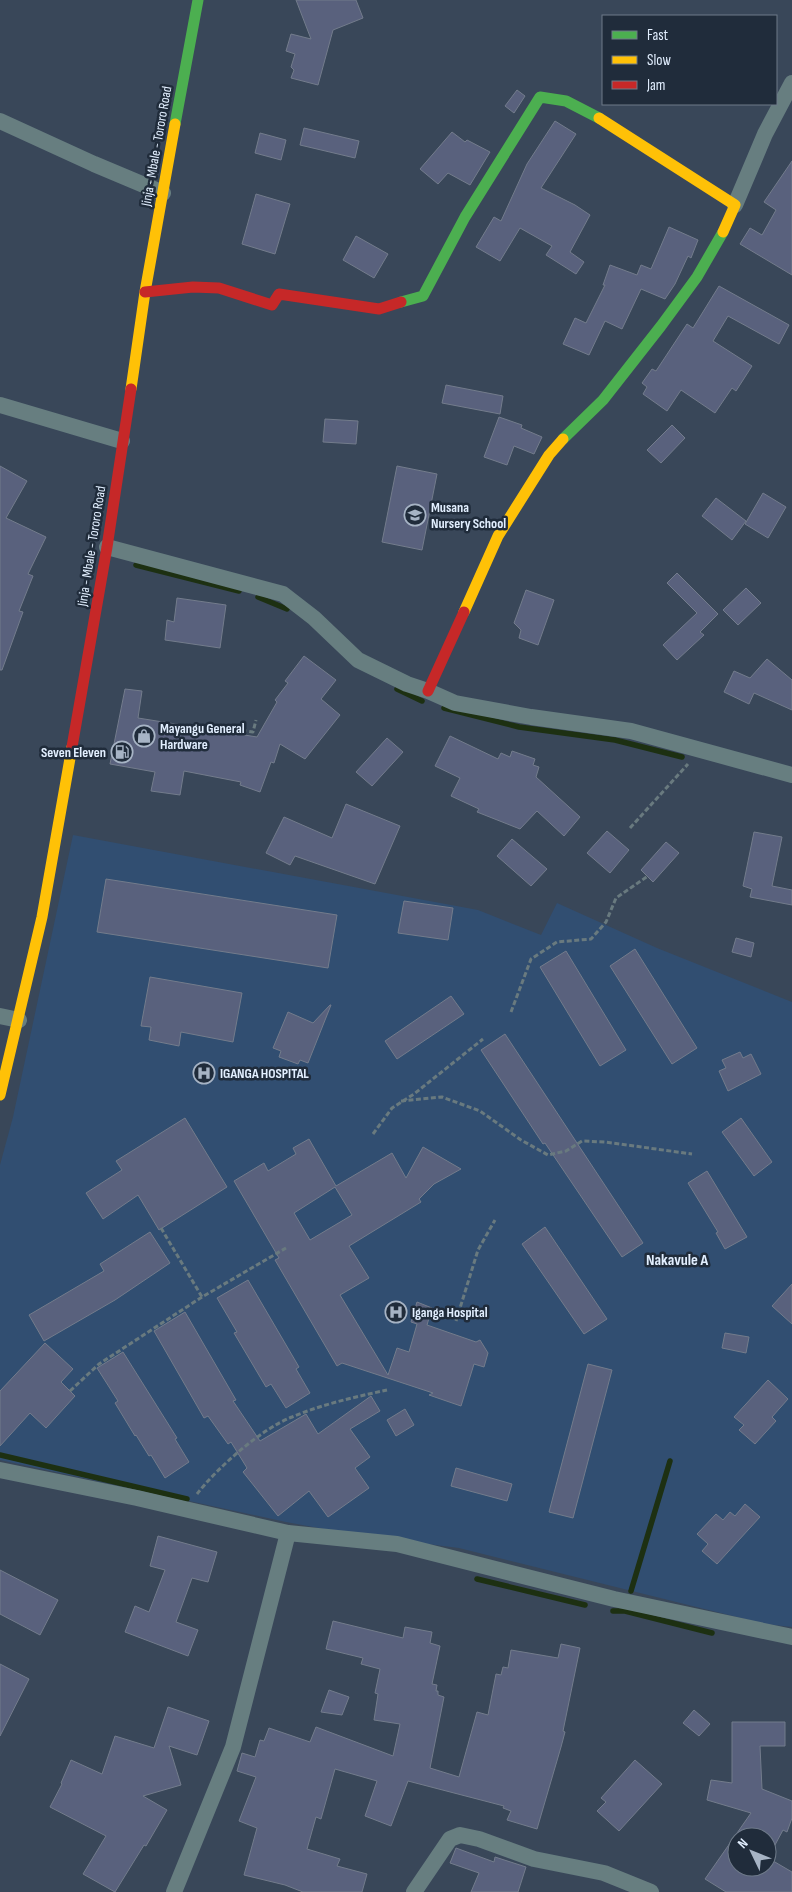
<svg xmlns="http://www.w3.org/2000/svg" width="792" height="1892" viewBox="0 0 792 1892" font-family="'Sofia Sans Condensed',sans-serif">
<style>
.built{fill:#314e71}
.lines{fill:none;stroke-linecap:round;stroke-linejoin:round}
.stream{stroke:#1d3012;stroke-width:5.5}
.building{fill:#59617d;stroke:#737c8c;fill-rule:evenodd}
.path{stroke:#697a7f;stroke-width:3;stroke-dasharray:5 2.5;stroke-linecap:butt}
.street{stroke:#677e80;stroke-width:16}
.fast{stroke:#4caf50;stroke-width:11}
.slow{stroke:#ffc107;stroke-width:11}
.jam{stroke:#c62828;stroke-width:11}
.labels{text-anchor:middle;stroke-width:5;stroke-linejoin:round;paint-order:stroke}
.street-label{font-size:14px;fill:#e2efff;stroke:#202c3b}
.poi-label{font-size:14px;font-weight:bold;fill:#e2efff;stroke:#202c3b;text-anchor:start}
.quarter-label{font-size:16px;font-weight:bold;fill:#e2efff;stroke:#202c3b}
</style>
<rect width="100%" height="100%" fill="#394759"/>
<path class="built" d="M73 835 478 910 541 935 557 903 657 948 792 1002V1627L765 1624 459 1548 356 1535 286 1522 0 1460V1165L13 1117Z"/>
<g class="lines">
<path class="stream" d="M136 565 239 591
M258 597 287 609
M397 689 422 701
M444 708 519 727 615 740 682 757
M0 1455 187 1499
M477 1579 585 1605
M631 1591 670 1461
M613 1611H625L712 1633"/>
</g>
<path class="building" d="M296 0H356L363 18 333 30 318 85 291 78 294 70 291 67 295 54 286 51 291 34 311 39Z
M517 90 525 96 514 113 505 106Z
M555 121 576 134 541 188 575 205 590 215 570 252 584 262 576 274 546 255 552 246 520 228 500 261 476 247 494 217 501 221 527 164Z
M304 128 359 141 355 158 300 145Z
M452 132 465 142 467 140 490 152 470 185 448 173 438 184 420 169Z
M260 133 286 140 281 160 255 153Z
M792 161V275L740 244 750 228 762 235 776 210 764 202Z
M256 194 290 204 275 254 242 244Z
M669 227 698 240 691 258 688 256 675 284 665 299 641 289 622 329 605 321 589 355 563 344 575 318 586 323 605 285H603L610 265 637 275 641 265 651 269Z
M356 236 388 254 374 278 343 260Z
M719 286 789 325 779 344 728 316 713 341 752 366 736 391 732 388 715 413 681 390 667 411 643 394 647 387 642 383 652 369 656 371 687 324 693 328Z
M446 385 503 396 500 414 442 403Z
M499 417 522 425 521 428 542 437 534 454 514 446 507 465 484 457Z
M325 419 358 421 356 444 323 442Z
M672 425 685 438 661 463 647 450Z
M0 466 27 481 6 518 46 537 28 574 33 576 19 611 23 612 2 670H0Z
M397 466 437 474 422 550 382 542Z
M763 493 786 507 768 538 745 524Z
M716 498 746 521 732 540 702 516Z
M677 573 718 614 700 632 704 635 677 660 663 645 697 613 667 583Z
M746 588 761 603 738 625 723 610Z
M526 590 554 600 538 645 519 638 521 630 514 623Z
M177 598 226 605 220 648 165 640 167 620 174 622Z
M304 656 336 680 321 699 340 715 305 759 280 744 274 763 271 762 260 792 240 785 241 782 184 771 180 795 151 791 155 772 110 764 125 689 142 691 138 718 257 737 277 702 275 700 288 683 285 681Z
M767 659 792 680V710L754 693 749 704 724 692 734 671 750 678Z
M450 736 498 759 501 753 510 757 512 751 535 759 533 765 539 767 536 777 580 817 564 836 537 811 520 829 477 812 479 809 451 796 460 778 435 766Z
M387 738 403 752 372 786 356 772Z
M346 804 400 826 375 884 295 856 290 865 266 853 284 817 332 838Z
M607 831 629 850 610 873 587 853Z
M754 832 782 837 772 886 792 890V905L750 897 752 889 743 886Z
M512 839 547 869 531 886 497 856Z
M666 842 679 853 653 882 641 870Z
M106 879 337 915 328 968 97 932Z
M404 901 453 908 448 940 398 933Z
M736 938 754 943 751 957 732 952Z
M635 949 697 1048 672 1064 610 966Z
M566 951 626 1050 600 1066 540 967Z
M150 977 242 993 233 1042 181 1032 179 1046 149 1040 151 1027 141 1026Z
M451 996 464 1014 397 1059 385 1041Z
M330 1005H331L308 1063 300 1060 298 1064 279 1057 281 1051 273 1048 288 1012 313 1023Z
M505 1034 643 1243 622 1257 545 1143 543 1144 481 1050Z
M740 1052 743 1058 751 1054 761 1074 728 1091 719 1071 726 1068 722 1060Z
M185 1118 227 1187 159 1230 138 1195 103 1219 86 1193 122 1170 116 1161Z
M741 1118 772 1162 754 1176 722 1132Z
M309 1139 336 1186 392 1153 406 1178 423 1147 461 1169 434 1184 419 1199 421 1202 349 1246 369 1278 340 1295 388 1375 397 1348 409 1352 417 1324 411 1322 417 1302 432 1308 427 1325 476 1342 480 1340 488 1353 484 1367 474 1364 461 1406 429 1395 433 1393 342 1363 337 1366 275 1260 279 1258 234 1181 264 1163 268 1171 296 1154 293 1148ZM335 1187 352 1215 310 1240 294 1213Z
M707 1171 747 1237 725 1249 716 1233 718 1232 688 1183Z
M545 1227 607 1319 584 1334 522 1244Z
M150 1232 170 1263 115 1300 44 1341 29 1315 104 1271 100 1264Z
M248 1280 299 1367 296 1369 310 1393 286 1408 271 1384 266 1387 234 1333 237 1332 217 1298Z
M792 1284V1324L772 1306Z
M185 1312 236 1400 233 1401 260 1441 306 1414 318 1434 371 1396 380 1411 350 1429 370 1457 355 1468 369 1488 328 1517 309 1491 278 1516 243 1472 247 1468 231 1442 228 1444 208 1416 204 1418 154 1331Z
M725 1333 749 1337 746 1353 722 1348Z
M45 1343 73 1369 61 1382 75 1396 46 1428 30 1413 0 1446V1391Z
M123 1352 177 1438 175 1439 189 1462 165 1478 151 1455 149 1456 136 1435 135 1436 115 1403 118 1401 97 1368Z
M588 1364 612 1370 573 1518 549 1512Z
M768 1380 788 1399 772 1417 776 1421 755 1444 739 1430 744 1425 734 1417Z
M405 1409 414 1425 396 1436 387 1420Z
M456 1468 512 1484 507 1501 451 1486Z
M745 1504 760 1517 717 1564 702 1551 708 1544 697 1534 716 1514 723 1520 730 1512 735 1516Z
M158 1536 217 1552 208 1582 192 1578 176 1622 198 1630 188 1656 125 1632 135 1606 149 1612 165 1570 150 1566Z
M0 1570 58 1600 40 1635 0 1614Z
M333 1621 403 1638 405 1627 432 1632 430 1643 440 1646 432 1684 437 1685 436 1691H438V1695L444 1697 430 1768 459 1777 477 1712 488 1715 496 1674 501 1675 503 1667 508 1668 511 1650 558 1658 561 1644 580 1648 563 1731 565 1732 561 1747 537 1829 507 1820 511 1811 503 1808 504 1806 408 1781 391 1826 365 1816 377 1781 335 1769 321 1819 316 1817 307 1849 340 1859 337 1866 367 1874 362 1892H303L285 1885 244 1875 257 1828 239 1821 256 1777 237 1771 242 1753 255 1757 260 1740 264 1741 269 1728 310 1742 316 1727 393 1756 400 1724 374 1720 378 1694 375 1693 380 1669 361 1664 363 1658 326 1649Z
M0 1664 29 1679 0 1736Z
M329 1690 349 1697 342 1715 321 1712Z
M168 1707 209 1721 197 1755 169 1746 181 1785 143 1796 167 1810 146 1846 144 1845 115 1892 83 1874 106 1836 50 1807 62 1784 61 1783 71 1760 102 1774 115 1736 154 1748Z
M694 1710 710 1724 699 1736 683 1723Z
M732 1722H785V1746H760L762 1789 792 1801V1818L787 1832 783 1830 768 1858 792 1872V1892H726L705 1879 751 1813 707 1800 711 1780 732 1783ZM737 1837H767V1867H737Z
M635 1760 662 1784 619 1831 597 1811 606 1802 601 1798Z
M456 1848 494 1862 495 1857 526 1867 518 1892H471L479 1873 450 1863Z"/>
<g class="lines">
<path class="path" d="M227 728 253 732 256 720
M630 828 688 764
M511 1012 531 959 557 942 591 939 606 922 616 898 648 876
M401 1101 442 1097 480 1111 521 1140 548 1155 566 1151 582 1141 605 1142 692 1154
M373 1134 392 1108 414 1094 483 1039
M161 1228 202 1297
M456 1321 478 1250 495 1220
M70 1391 99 1364 202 1297 286 1248
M197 1494C217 1468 261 1429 292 1417 323 1404 355 1397 387 1390"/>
<path class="street" d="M0 121 94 164 163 193
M735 205 765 134 792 83
M0 405 122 441
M107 547 283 594 314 618 358 660 407 684 428 691 455 703 531 717 631 731 792 775
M0 1016 19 1020
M0 1470 137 1498 288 1533 397 1544 614 1599 792 1637
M174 1892 233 1747 288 1533
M414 1892 450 1839 460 1835 479 1839 534 1859 604 1873 651 1892"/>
<path class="fast" d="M175 124 198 0
M401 302 423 296 465 217 540 97 566 101 599 118
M563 439 603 400 661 326 697 277 723 232"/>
<path class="slow" d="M599 118 735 205 723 232
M131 389 145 292 175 124
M464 612 498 536 549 455 563 439
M0 1095 42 917 72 747"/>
<path class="jam" d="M145 292 193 287 219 288 272 305 279 294 379 309 401 302
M428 691 464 612
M72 747 107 547 131 389"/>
</g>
<defs>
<g id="school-ring" transform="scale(1.125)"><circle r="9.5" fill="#202c3b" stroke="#a7b4c5" stroke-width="1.5"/><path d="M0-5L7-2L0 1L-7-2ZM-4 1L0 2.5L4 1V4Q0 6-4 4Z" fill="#a7b4c5"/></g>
<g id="shop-ring" transform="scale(1.125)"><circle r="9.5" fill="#202c3b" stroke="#a7b4c5" stroke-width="1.5"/><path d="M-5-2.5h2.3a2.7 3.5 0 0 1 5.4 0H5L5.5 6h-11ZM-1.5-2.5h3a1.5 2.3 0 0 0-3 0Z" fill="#a7b4c5"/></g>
<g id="fuel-ring" transform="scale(1.125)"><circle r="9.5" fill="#202c3b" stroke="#a7b4c5" stroke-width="1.5"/><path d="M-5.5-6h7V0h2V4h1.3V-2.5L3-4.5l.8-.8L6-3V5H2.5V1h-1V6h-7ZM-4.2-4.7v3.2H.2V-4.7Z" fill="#a7b4c5"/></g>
<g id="hospital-ring" transform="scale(1.125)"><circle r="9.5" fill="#202c3b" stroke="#a7b4c5" stroke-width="1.5"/><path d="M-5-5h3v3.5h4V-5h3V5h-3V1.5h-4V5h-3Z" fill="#a7b4c5"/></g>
</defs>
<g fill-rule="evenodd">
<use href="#school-ring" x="415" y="515"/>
<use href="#shop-ring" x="144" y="736"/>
<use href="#fuel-ring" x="122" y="752"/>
<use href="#hospital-ring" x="204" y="1073"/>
<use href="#hospital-ring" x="396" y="1312"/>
</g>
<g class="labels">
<g class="street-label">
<text transform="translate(156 146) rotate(-80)" y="5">Jinja - Mbale - Tororo Road</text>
<text transform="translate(91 546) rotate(-81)" y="5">Jinja - Mbale - Tororo Road</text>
</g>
<g class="poi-label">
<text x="431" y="512">Musana<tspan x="431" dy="16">Nursery School</tspan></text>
<text x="160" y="733">Mayangu General<tspan x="160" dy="16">Hardware</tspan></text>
<text x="106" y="757" text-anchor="end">Seven Eleven</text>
<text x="220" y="1078">IGANGA HOSPITAL</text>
<text x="412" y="1317">Iganga Hospital</text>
</g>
<g class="quarter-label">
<text x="677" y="1265">Nakavule A</text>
</g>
</g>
<rect x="602" y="15" width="175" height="90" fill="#202c3b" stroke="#6e7a89"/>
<rect x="612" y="31" width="25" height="8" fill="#4caf50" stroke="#6e7a89"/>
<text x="647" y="40" font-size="15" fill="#e2efff">Fast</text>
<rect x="612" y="56" width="25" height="8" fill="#ffc107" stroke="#6e7a89"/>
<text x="647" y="65" font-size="15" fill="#e2efff">Slow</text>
<rect x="612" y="81" width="25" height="8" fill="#c62828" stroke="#6e7a89"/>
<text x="647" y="90" font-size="15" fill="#e2efff">Jam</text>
<g transform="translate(752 1852) rotate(313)"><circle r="24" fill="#202c3b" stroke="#6e7a89"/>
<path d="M0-4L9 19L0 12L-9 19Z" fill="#a7b4c5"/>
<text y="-8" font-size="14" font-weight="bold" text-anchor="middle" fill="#e2efff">N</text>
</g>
</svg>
